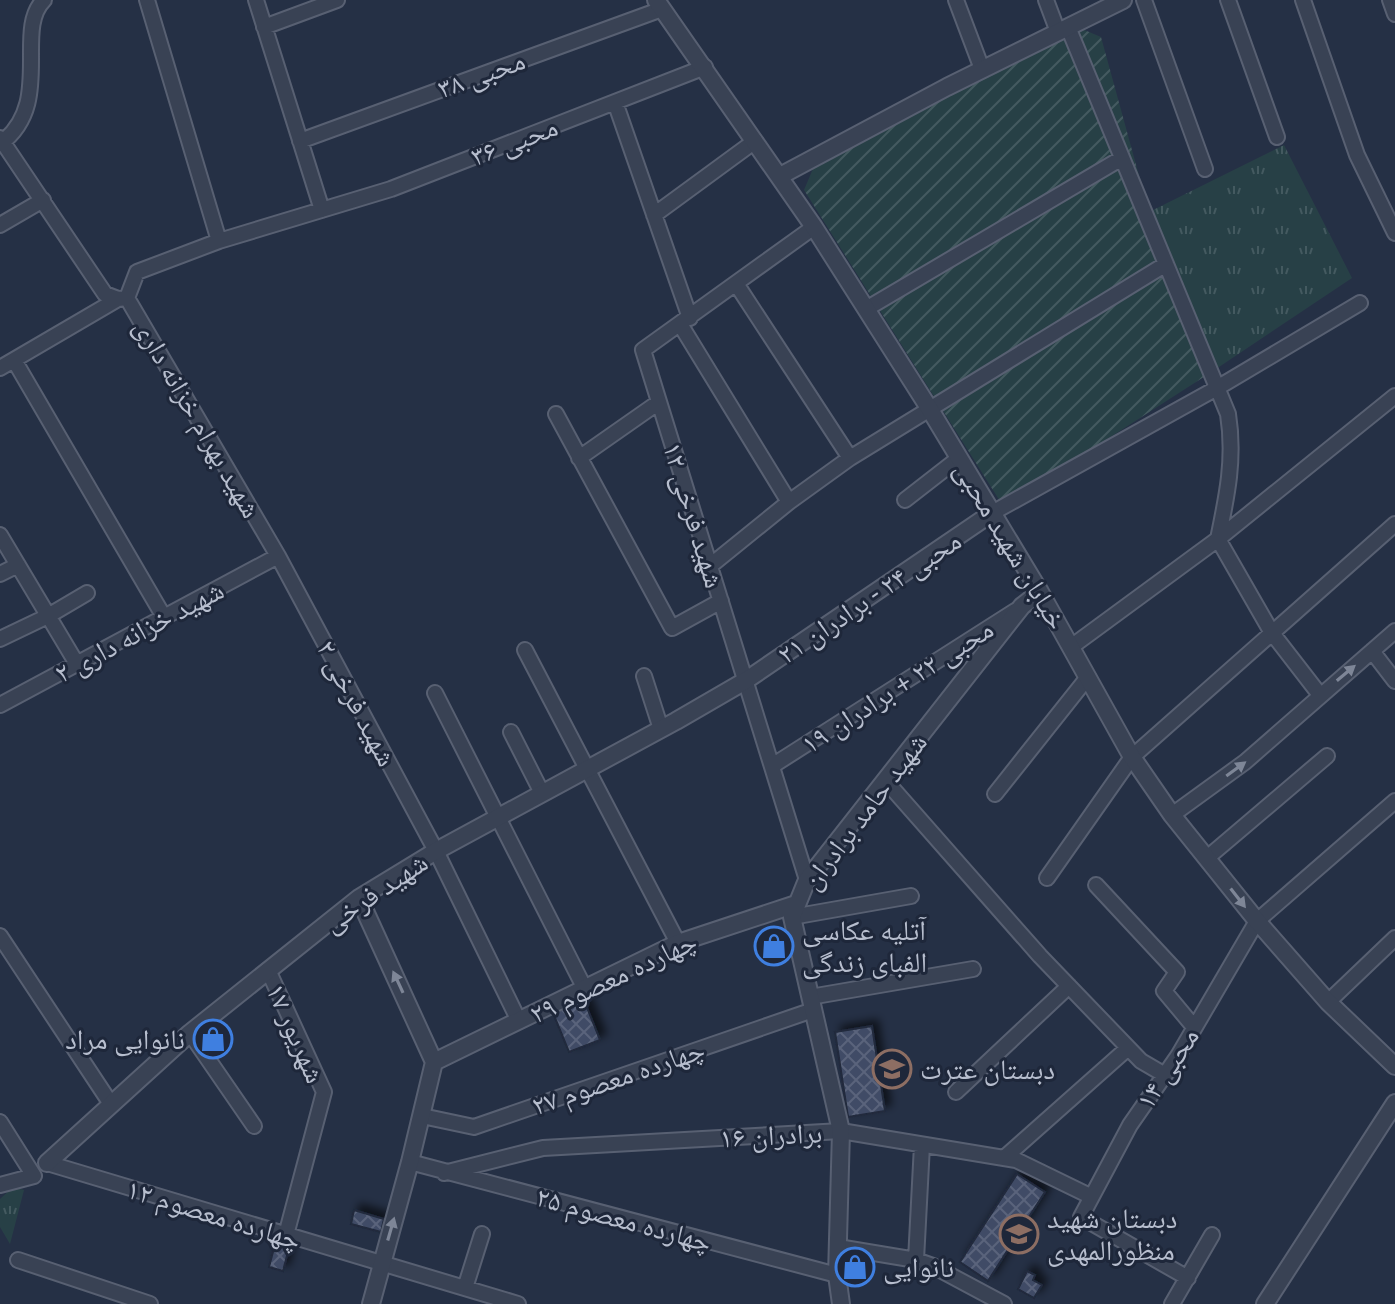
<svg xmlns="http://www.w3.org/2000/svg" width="1395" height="1304" viewBox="0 0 1395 1304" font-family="Ubuntu,'Noto Naskh Arabic',sans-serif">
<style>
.grass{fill:url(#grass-tufts)}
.garden{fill:url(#garden-furrows)}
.building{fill:url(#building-cross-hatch);stroke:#20293c;stroke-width:2;filter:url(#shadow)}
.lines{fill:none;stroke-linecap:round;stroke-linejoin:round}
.minor-casing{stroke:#586072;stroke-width:18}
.tertiary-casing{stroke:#586072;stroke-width:20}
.minor{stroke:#394254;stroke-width:14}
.tertiary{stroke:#394254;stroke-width:16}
.oneway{fill:#7e8697}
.labels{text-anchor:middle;stroke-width:6;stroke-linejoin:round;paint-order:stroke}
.street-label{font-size:28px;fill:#b7bece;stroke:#1e273a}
.poi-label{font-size:28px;fill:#b7bece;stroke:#1e273a;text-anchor:start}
</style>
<defs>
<pattern id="grass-tufts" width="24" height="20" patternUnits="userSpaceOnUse" patternTransform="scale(2)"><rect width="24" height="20" fill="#274046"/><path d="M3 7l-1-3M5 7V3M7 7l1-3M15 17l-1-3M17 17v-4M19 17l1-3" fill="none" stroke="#445a60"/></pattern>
<pattern id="garden-furrows" width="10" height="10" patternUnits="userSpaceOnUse" patternTransform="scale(2)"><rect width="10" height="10" fill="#274046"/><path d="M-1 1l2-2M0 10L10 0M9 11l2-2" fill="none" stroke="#445a60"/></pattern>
<pattern id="building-cross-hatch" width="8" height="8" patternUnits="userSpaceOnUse" patternTransform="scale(2)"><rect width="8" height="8" fill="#414c66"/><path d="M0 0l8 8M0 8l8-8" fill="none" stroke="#5a647b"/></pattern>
<filter id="shadow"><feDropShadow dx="6" dy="-6" stdDeviation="4" flood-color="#0009"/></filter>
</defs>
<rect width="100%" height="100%" fill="#253045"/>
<path class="grass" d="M1284 145 1352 278 1210 373 1149 212Z
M13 1187 24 1190 10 1244 0 1227V1199Z"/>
<path class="garden" d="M1082 29 1101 37 1149 212 1210 373 1003 506 804 190 815 164Z"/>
<path class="building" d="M584 1000 600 1040 569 1052 553 1013Z
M872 1026 885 1111 848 1117 835 1032Z
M1017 1174 1045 1192 988 1281 960 1262Z
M354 1210 384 1219 381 1232 351 1224Z
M275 1244 289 1248 283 1271 269 1267Z
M1027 1271 1035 1275 1033 1280 1042 1285 1034 1298 1018 1289Z"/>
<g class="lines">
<g class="minor-casing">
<path id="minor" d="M147 0 219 241
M256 0 322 210
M956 0 982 69
M1046 0 1058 32
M1144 0 1205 169
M1228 0 1277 137
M1303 0 1357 155 1395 233
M1390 0 1395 14
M264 27 337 0
M1068 27 1228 414C1235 458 1227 496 1218 539L1272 633 1320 695
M615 102 690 318
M0 138 105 294 118 299 127 298 278 556 436 851 519 1021
M300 141 662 9
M0 144C55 104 13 30 44 0
M654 215 755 141
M0 225 43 200
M737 285 850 458
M127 298 137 272 219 241 391 189 705 67
M866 309 1122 158
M680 324 789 502
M14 360 164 617
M0 368 118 299
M556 414 672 628 721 601
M579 458 659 402
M905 500 959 458
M992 513 1217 388 1360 303
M0 535 77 664
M710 566 789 502 850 458 1166 264
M0 574 18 565
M0 639 48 616 87 593
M1071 647 1218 539 1395 396
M525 650 678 943
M1372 651 1395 681
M644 676 661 729
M435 693 585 989
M0 705 278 556
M511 732 542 793
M772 766 1015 611
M885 780 1040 956 1141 1061 1165 1075
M995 794 1088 677
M1172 815 1245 762 1395 631
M1207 858 1327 756
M1047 878 1132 757 1395 524
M807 880 643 350 814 227
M1096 885 1177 972 1164 991 1194 1027
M792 917 911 896
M0 936 111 1104
M268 970 324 1092 286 1235
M810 997 973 969
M1328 1002 1395 938
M190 1033 254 1126
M956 1092 1069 986
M422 1116 474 1127 813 1010
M0 1122 34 1176 0 1185
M1004 1158 1128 1048
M410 1162 837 1275
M47 1163 518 1304
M444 1173 543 1148 841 1131 1016 1160 1090 1196
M838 1247 916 1260 933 1266 1004 1304
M18 1260 150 1304
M916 1260 922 1145
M1188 1278 1081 1217 1130 1125 1178 1056 1257 921 1395 801
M465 1288 482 1234
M1172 1304 1212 1235"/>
</g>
<g class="tertiary-casing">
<path id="tertiary" d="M656 0 814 227 929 408 1040 592 1132 757 1172 815 1257 921 1328 1002 1395 1066
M780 176 947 87 1123 0
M359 898 434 1062 410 1162 371 1304
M434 1062 678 943 796 904
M47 1163 190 1033 359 898 436 851 676 721 745 681 992 513
M841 1304 837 1275 841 1131 792 917 807 880 1022 606 1040 592
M1265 1304 1395 1103"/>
</g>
<use href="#minor" class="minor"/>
<use href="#tertiary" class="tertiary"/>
</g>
<defs><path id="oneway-solid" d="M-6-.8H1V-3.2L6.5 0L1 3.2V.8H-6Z" transform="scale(2)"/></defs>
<g class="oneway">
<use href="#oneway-solid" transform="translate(1346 673) rotate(-40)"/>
<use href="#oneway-solid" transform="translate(1236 769) rotate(-36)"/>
<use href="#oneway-solid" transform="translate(1238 898) rotate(52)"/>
<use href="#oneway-solid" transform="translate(398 982) rotate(-115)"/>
<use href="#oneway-solid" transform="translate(391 1229) rotate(-74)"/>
</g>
<defs>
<g id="shop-ring" transform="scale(2)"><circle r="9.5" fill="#1e273a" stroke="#3f7fe0" stroke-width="1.5"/><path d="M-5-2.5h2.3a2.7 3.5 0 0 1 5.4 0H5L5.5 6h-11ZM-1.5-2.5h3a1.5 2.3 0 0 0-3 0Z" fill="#3f7fe0"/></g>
<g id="school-ring" transform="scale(2)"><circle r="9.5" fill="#1e273a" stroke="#8d6e63" stroke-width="1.5"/><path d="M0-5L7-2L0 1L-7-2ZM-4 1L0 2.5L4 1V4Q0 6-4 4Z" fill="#8d6e63"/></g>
</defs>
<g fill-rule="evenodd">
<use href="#shop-ring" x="774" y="946"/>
<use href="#shop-ring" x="213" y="1039"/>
<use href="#school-ring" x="892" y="1069"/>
<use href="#school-ring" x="1019" y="1234"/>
<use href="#shop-ring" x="855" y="1267"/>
</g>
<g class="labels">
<g class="street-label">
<text transform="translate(481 74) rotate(-20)" y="10">محبی ۳۸</text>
<text transform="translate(514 141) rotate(-21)" y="10">محبی ۳۶</text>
<text transform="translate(198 418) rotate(60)" y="10">شهید بهرام خزانه داری</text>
<text transform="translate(694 515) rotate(73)" y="10">شهید فرخی ۱۲</text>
<text transform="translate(1011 545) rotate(59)" y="10">خیابان شهید محبی</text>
<text transform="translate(869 597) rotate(-34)" y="10">محبی ۲۴ - برادران ۲۱</text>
<text transform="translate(139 631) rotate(-28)" y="10">شهید خزانه داری ۲</text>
<text transform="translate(897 686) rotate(-33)" y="10">محبی ۲۲ + برادران ۱۹</text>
<text transform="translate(357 703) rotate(62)" y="10">شهید فرخی ۲</text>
<text transform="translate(864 811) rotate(-53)" y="10">شهید حامد برادران</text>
<text transform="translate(375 892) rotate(-34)" y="10">شهید فرخی</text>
<text transform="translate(613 977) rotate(-25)" y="10">چهارده معصوم ۲۹</text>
<text transform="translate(296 1033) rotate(66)" y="10">۱۷ شهریور</text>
<text transform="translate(1167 1068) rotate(-57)" y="10">محبی ۱۴</text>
<text transform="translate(618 1077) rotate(-19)" y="10">چهارده معصوم ۲۷</text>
<text transform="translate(771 1135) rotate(-3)" y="10">برادران ۱۶</text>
<text transform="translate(214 1214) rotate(17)" y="10">چهارده معصوم ۱۲</text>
<text transform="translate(624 1219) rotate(15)" y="10">چهارده معصوم ۲۵</text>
</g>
<g class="poi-label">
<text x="802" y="940">آتلیه عکاسی<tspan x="802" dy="32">الفبای زندگی</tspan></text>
<text x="185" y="1049" text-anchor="end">نانوایی مراد</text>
<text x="920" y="1079">دبستان عترت</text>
<text x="1047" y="1228">دبستان شهید<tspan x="1047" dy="32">منظورالمهدی</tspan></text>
<text x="883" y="1277">نانوایی</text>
</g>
</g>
</svg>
